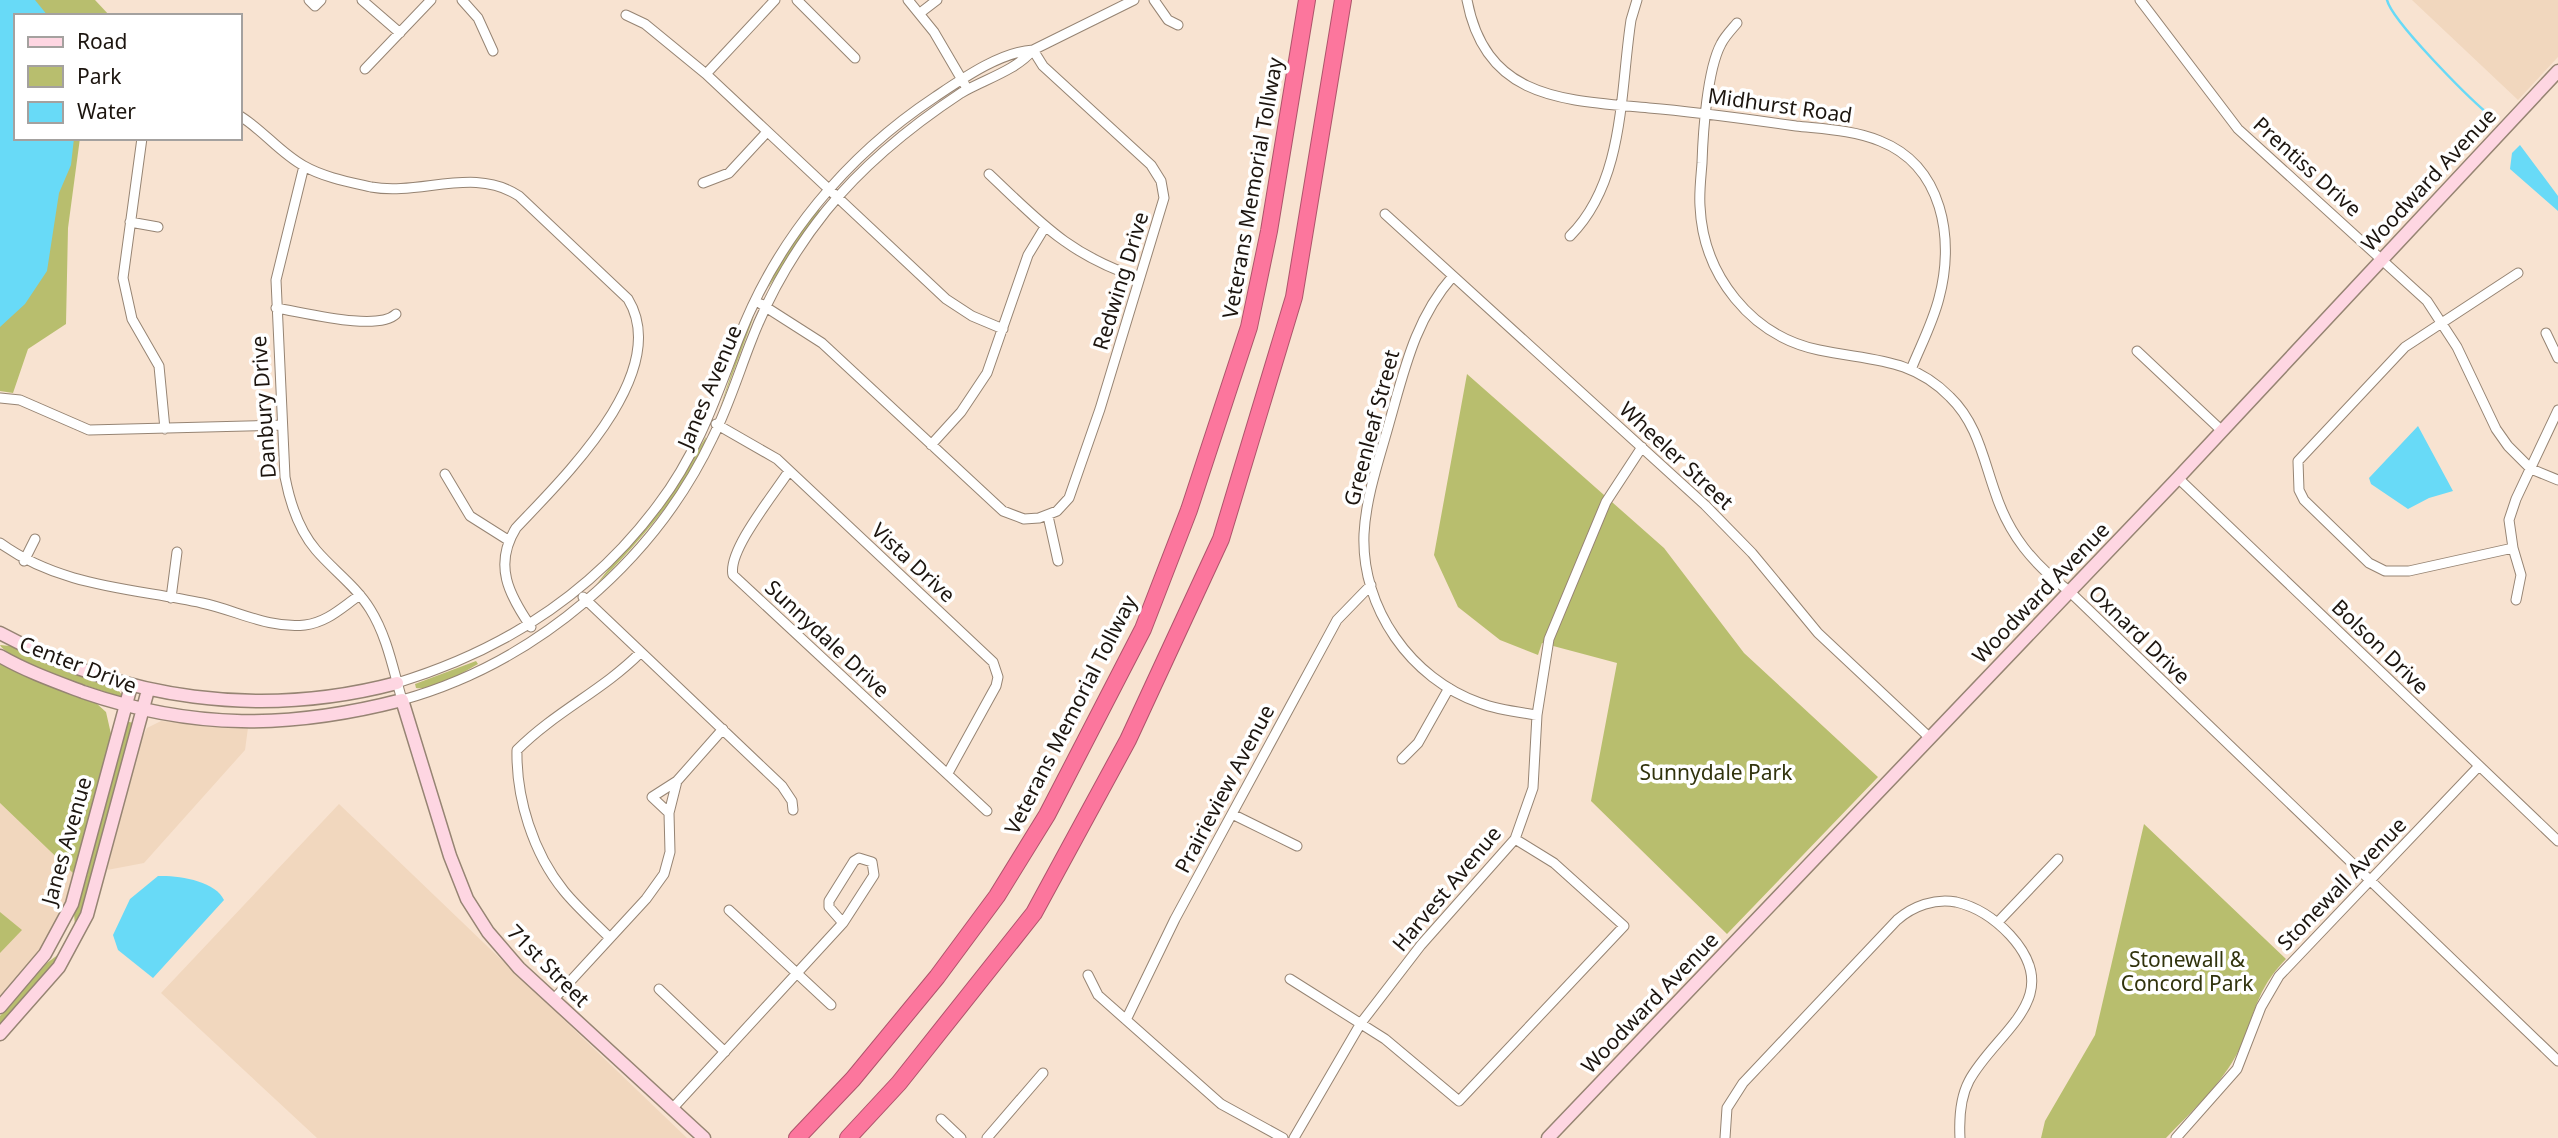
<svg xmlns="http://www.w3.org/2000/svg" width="2558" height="1138" viewBox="0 0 2558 1138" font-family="'Noto Sans',sans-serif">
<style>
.built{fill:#f1d7be}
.green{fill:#b8be6e}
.water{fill:#68daf7}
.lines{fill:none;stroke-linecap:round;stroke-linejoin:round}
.stream{stroke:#68daf7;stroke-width:2.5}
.street-casing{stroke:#968473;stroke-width:11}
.secondary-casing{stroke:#968473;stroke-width:15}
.highway-casing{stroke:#ae546b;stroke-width:18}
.street{stroke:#fff;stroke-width:9}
.secondary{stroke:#fed6e2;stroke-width:12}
.highway{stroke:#fc769d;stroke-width:16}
.labels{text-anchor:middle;stroke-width:7;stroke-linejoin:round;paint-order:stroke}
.street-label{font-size:21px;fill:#1c150f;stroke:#fff}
.park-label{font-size:21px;fill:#31330d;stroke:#fff}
</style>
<rect width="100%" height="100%" fill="#f8e3d1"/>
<path class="built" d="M2412 0H2558V57L2518 100Z
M161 721 248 728 245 750 144 863 107 870 140 743 147 728Z
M0 803 74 874 61 917 30 966 0 997Z
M339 804 687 1138H317L161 993Z"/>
<path class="green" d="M0 0H95L110 16H16V138H80L68 228 66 324 28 349 13 393 0 391Z
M817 207 820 210 768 288 779 264Z
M754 316 719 411 744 335Z
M1467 374 1664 548 1744 653 1878 777 1727 934 1591 801 1617 663 1542 643 1538 655 1500 640 1458 607 1434 555Z
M706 437C704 470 623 560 596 585L683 474Z
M0 645 10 646 60 669 116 688 125 698C102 691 9 662 0 645Z
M476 661 478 664C460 674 437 690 416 688L415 684Z
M0 664 96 703 106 712 111 734 74 874 0 803Z
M126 721 133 723 83 908 75 926 74 913 86 880Z
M2144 824 2286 959C2255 991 2256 1013 2239 1050 2222 1084 2192 1111 2166 1138H2041L2045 1121 2095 1035Z
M0 912 22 930 0 953Z
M59 954 45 976 0 1025V1016L47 963Z"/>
<path class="water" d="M0 0H35L48 16H16V138H74L71 165 59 193 47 271 25 304 0 327Z
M2520 145 2558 196V211L2510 169 2512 153Z
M2418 426 2453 491 2429 498 2408 509 2371 484 2369 478Z
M158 876C178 875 216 881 224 900L153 978 118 950 113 935 130 899Z"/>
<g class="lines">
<path class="stream" d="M2387 0C2392 21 2467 96 2487 113"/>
<g class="street-casing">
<path id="street" d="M309 0 315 6 321 0
M362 0 400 33
M462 0 478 18 493 51
M797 0 855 58
M908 0 934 32 965 85
M1154 0 1168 20 1178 25
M1467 0C1486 101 1566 100 1649 108 1698 112 1747 119 1796 126 1823 129 1854 130 1880 141 1943 166 1955 239 1939 298 1933 322 1921 345 1912 367
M2140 0 2238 129 2427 301 2457 347 2496 429 2508 446 2531 469 2558 480
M920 13 937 0
M626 15 645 24 706 74 946 299 972 316 1003 329
M1737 23C1732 29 1725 36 1721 44 1707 70 1703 133 1702 163 1701 177 1699 192 1700 206 1703 275 1751 336 1819 350 1870 361 1911 357 1950 397 1977 423 1983 458 1995 492 2009 535 2033 564 2069 591L2558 1061
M365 69 431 0
M706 74 775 0
M240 116C263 130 280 153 304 166 323 177 349 182 371 187 421 196 474 166 519 196L628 299C673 373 562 479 516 528 493 565 509 595 531 627
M142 138 123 278 132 319 159 366 165 429
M304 166 276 280 285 477C290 503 298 529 316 550 333 570 356 586 370 609 387 636 393 669 402 700 535 663 654 562 713 437 728 407 738 375 750 344 768 296 794 251 826 211 864 164 911 126 961 93 985 79 1015 71 1033 50L1134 0
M989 174C1041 223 1069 255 1139 278
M703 183 729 173 767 132
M1385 214 1705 505 1752 553 1818 633 1930 738
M130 222 158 227
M1570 236C1625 181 1620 91 1631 20L1637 0
M1453 276C1416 318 1405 367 1390 420 1380 457 1366 495 1364 534 1361 608 1411 679 1480 703 1498 710 1518 712 1537 715
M761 304 822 343 1003 511 1024 519 1039 518 1057 511 1069 498 1100 409 1164 198 1161 181 1151 165 1043 66 1033 50
M276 308C303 312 377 332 396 314
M2546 333 2558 358
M2137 351 2221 430
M0 398 20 400 89 430 280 425
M716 424 777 459 993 662 998 677 996 686 948 773
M931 445 961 412 987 373 1028 255 1045 227
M789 471C775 493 727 551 733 575L987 811
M445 474 470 516 508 540
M2178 478 2558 841
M1048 516 1058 561
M0 543C61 587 131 588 202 603 236 610 268 629 305 625 328 622 342 607 360 595
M2513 548 2409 571H2385L2369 563 2304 500 2299 490 2298 461 2405 347 2518 273
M24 561 35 539
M583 597 782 786 792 801 793 810
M171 598 177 552
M2516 600 2521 575 2513 548 2509 520 2516 499 2558 410
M397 683C502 651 592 594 658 505 697 454 716 398 738 340 776 240 846 156 935 97 962 79 1000 52 1033 50
M1402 759 1418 743 1449 688
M669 813 677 781
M1232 814 1297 846
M859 858 872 862 874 875 843 923 829 907V901L854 861Z
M729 910 831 1005
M1998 922 2058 859
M609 937C594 922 577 907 564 891 533 853 516 798 517 750 556 711 602 691 640 653
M1088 975 1098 995 1221 1104 1283 1138
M1290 979 1385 1039 1459 1101 1624 926 1554 863 1515 839
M659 989 725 1052
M553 1000 646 899 664 874 670 852 669 813 652 797 677 781 723 729
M1126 1020 1175 919 1337 620 1371 585
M672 1109 843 923
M941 1119 961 1138
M987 1138 1043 1073
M1294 1138 1361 1023 1421 945 1515 839 1533 788 1537 715 1549 639 1606 502 1642 447
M1725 1138 1727 1108 1743 1083 1897 920C1913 906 1935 898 1956 902 1978 907 1995 919 2010 935 2068 998 1995 1032 1969 1081 1960 1098 1959 1119 1960 1138
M2176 1138 2237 1069 2261 1007 2279 976 2479 766"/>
</g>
<g class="secondary-casing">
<path id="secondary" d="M0 633C124 700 261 719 397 683
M0 656C26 671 54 681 83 692 193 730 290 729 402 700L450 856 467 899 488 932 519 968 704 1138
M0 1007 45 954 72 904 131 686
M0 1034 59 967 87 915 148 690
M1548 1138 2178 478 2558 71"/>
</g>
<g class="highway-casing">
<path id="highway" d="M797 1138 853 1079 937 977 997 896 1047 815 1143 629 1189 510 1249 327 1269 231 1307 0
M848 1138 899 1083 1034 913 1128 740 1221 539 1294 297 1343 0"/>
</g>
<use href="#street" class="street"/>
<use href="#secondary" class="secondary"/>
<use href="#highway" class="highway"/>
</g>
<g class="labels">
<g class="street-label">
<text transform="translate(1780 106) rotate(8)" y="7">Midhurst Road</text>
<text transform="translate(2307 167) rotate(42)" y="7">Prentiss Drive</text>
<text transform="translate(2429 180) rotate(-47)" y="7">Woodward Avenue</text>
<text transform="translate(1253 188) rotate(-80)" y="7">Veterans Memorial Tollway</text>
<text transform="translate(1121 281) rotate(-73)" y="7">Redwing Drive</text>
<text transform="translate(710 387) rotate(-67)" y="7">Janes Avenue</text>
<text transform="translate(264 407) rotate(-94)" y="7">Danbury Drive</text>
<text transform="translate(1372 428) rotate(-75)" y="7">Greenleaf Street</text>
<text transform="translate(1676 456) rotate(43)" y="7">Wheeler Street</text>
<text transform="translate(913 563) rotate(43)" y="7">Vista Drive</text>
<text transform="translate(2041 593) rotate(-46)" y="7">Woodward Avenue</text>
<text transform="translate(2139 635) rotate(44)" y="7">Oxnard Drive</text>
<text transform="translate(827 639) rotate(43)" y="7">Sunnydale Drive</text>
<text transform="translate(2380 647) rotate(44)" y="7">Bolson Drive</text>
<text transform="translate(78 665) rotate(21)" y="7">Center Drive</text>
<text transform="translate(1071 715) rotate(-63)" y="7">Veterans Memorial Tollway</text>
<text transform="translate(1225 789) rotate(-62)" y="7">Prairieview Avenue</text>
<text transform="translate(67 841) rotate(-74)" y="7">Janes Avenue</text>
<text transform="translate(2342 884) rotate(-46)" y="7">Stonewall Avenue</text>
<text transform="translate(1447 889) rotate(-50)" y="7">Harvest Avenue</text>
<text transform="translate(548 966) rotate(45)" y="7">71st Street</text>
<text transform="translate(1650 1003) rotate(-46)" y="7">Woodward Avenue</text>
</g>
<g class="park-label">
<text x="1716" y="780">Sunnydale Park</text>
<text x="2187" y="967">Stonewall &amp;<tspan x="2187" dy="24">Concord Park</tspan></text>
</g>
</g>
<rect x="14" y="14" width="228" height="126" fill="#ffffff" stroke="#a4a19f" stroke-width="2"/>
<rect x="28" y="37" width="35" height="10" fill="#fed6e2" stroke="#a4a19f" stroke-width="2"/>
<text x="77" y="49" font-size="21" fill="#1c150f">Road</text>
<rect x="28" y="66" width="35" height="21" fill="#b8be6e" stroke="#a4a19f" stroke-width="2"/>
<text x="77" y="84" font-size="21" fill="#1c150f">Park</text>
<rect x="28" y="102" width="35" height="21" fill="#68daf7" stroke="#a4a19f" stroke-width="2"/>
<text x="77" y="119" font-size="21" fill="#1c150f">Water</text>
</svg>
